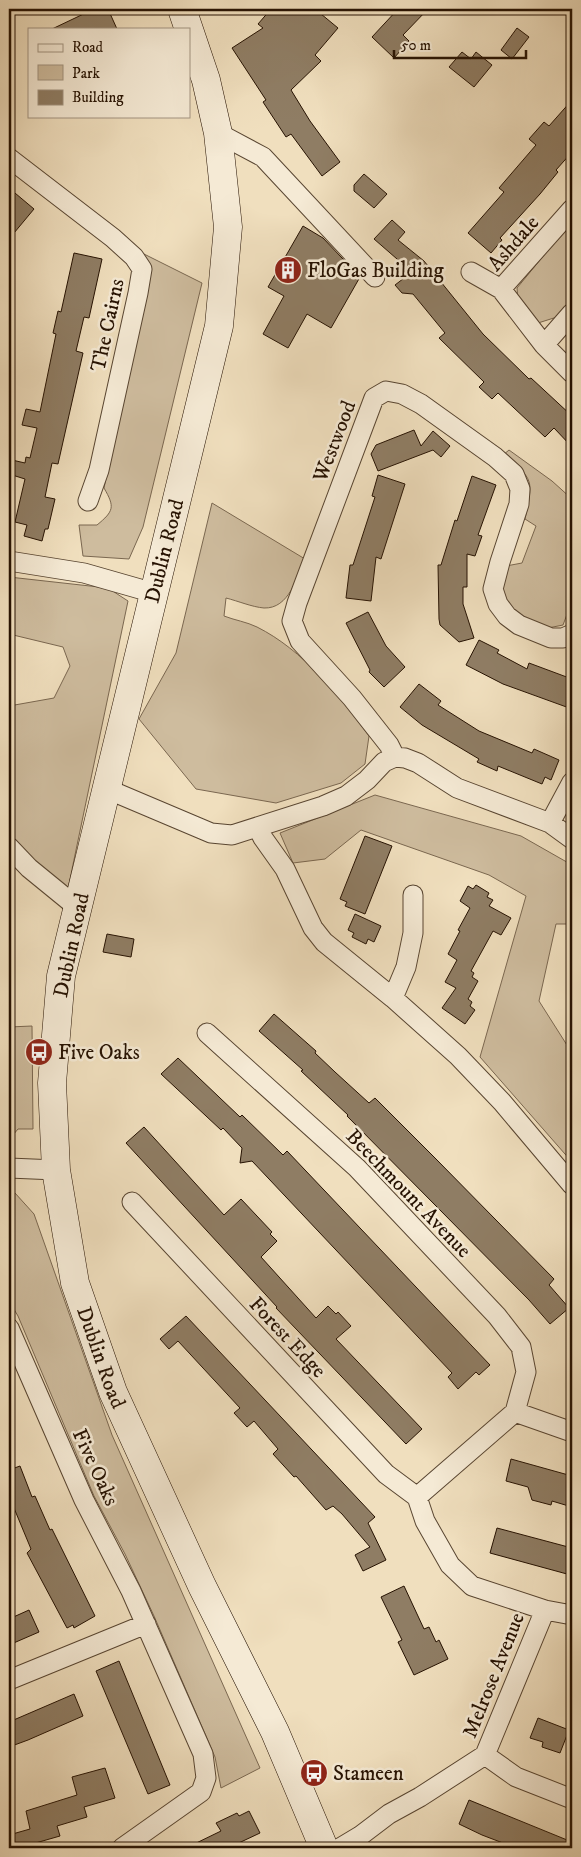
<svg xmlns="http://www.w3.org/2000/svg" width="581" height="1857" viewBox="0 0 581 1857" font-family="'IM FELL DW Pica',serif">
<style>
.green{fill:#cebc9e;stroke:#7a6750}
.building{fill:#8f7d64;stroke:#261202}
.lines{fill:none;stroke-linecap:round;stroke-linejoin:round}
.minor-casing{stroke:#584531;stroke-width:21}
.secondary-casing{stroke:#261202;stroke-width:29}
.minor{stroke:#f5ead5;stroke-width:19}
.secondary{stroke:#f5ead5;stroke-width:28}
.labels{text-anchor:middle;stroke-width:5;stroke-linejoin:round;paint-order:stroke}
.street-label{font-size:21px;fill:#261202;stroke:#f5ead5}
.poi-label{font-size:21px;fill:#261202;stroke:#f5ead5;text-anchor:start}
</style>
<rect width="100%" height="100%" fill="#f0dfbe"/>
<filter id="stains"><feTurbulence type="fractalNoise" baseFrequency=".004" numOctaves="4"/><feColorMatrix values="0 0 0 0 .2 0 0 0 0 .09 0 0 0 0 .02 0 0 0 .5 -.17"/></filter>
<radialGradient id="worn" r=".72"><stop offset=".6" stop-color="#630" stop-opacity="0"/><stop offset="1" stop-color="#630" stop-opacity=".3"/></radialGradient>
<path class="green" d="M572 221V299L557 317 538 323 518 301 517 288Z
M142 253 202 283 143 527 129 559 83 556 79 525H97C114 511 115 507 104 488L147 284Z
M509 450 552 481 572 499V601L563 625 548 628 517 617 498 590 506 566 522 563 536 526 525 519C533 481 535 479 503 455Z
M212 503 305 559C297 577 289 609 264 608 252 607 238 601 226 598L224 616C234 620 247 622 257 627 303 650 339 695 369 736L365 764 341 783 276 803 196 789 139 719 176 653Z
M9 577 108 588 128 601 66 898 9 853V706L54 698 70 666 63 647 9 634Z
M375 795 521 836 572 865V924H556L539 1001 572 1053V1162L480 1057 526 896 489 875 361 830 325 859 293 863 280 833Z
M32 1026 33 1129H18L13 1135 9 1150V1027Z
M9 1190 15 1193 34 1214 112 1435 260 1768 221 1788 215 1757 154 1616 125 1554 94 1496 18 1316 9 1301Z"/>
<path class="building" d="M94 9H108L117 29H52Z
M271 9H315L338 28 315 55 321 61 291 90 310 121 340 162 322 176 291 134 286 137 263 102 266 100 232 48 263 28 258 24Z
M398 9H428L403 35 409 41 394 58 372 37Z
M517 28 529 37 512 59 501 50Z
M462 52 471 59 476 52 492 65 474 87 449 67Z
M572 100V152L556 170 558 172 540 194 500 238 502 240 491 253 468 233 504 192 499 188 536 145 529 139 544 122 549 126Z
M364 174 387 194 374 208 354 191V185Z
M9 188 34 209 9 239Z
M392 220 405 232 398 240 424 261 483 334 529 379 531 378 572 416V447L554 428 545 437 498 393 492 399 479 387 484 382 439 338 445 333 413 294 402 293 395 285 412 272 374 239Z
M303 226 323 238 360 277 331 328 307 314 288 348 263 334 284 296 268 287Z
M74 253 102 259 89 318 84 317 76 351 83 353 58 464 52 463 45 497 55 499 48 529H45L42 541 24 536 27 525 15 522 25 479 9 474 12 460 25 463 26 457 30 458 37 428 22 425 26 409 40 412 56 334 53 333 58 311 61 312Z
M414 430 421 446 433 431 450 446 441 457 433 450 378 471 371 454 376 445Z
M378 475 405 484 381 559 376 557 371 601 346 598 350 565H353L375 497 372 496Z
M472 476 496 485 478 535 482 536 475 556 467 554V587H463V604L474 638 459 642 440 625 439 619 438 565H441L455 520 457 521Z
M368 612 386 646 405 667 384 687 369 672 370 670 346 623Z
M479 640 499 650 497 653 527 669 529 663 572 679V709L503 684 466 665Z
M419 684 441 701 438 705 479 731 532 753 534 749 559 760 551 780 545 777 542 784 498 766 497 771 477 762 479 759 422 725 400 707Z
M365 836 392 846 365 914 345 906 347 902 340 899Z
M476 885 489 893 487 897 493 900 489 906 511 918 501 935 493 931 471 971 474 973 472 977 478 981 468 999 472 1002 470 1006 475 1010 465 1024 442 1008 456 988 445 982 457 960 448 954 460 931 458 930 470 908 460 901 468 886 473 889Z
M355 914 381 926 374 942 368 939 366 944 352 937 354 933 348 930Z
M107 934 134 939 131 957 103 952Z
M274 1014 316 1051 315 1053 335 1072 369 1103 375 1098 436 1159 554 1279 549 1285 569 1308 550 1324 529 1300 347 1116 348 1115 301 1071 303 1070 259 1031Z
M178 1058 240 1117 242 1115 283 1155 287 1151 490 1365 479 1375 476 1372 458 1389 448 1377 452 1373 252 1161 240 1163 242 1148 223 1128 221 1130 161 1074Z
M144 1127 224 1215 241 1199 272 1232 270 1234 277 1241 261 1257 316 1318 328 1306 336 1314 338 1312 351 1326 336 1339 422 1429 406 1444 276 1308 277 1307 126 1143Z
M186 1316 375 1517 368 1523 386 1560 363 1571 355 1555 370 1547 342 1514 333 1506 326 1510 296 1476 294 1477 273 1454 278 1449 254 1421 247 1427 234 1413 240 1408 178 1341 169 1349 160 1339Z
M511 1459 572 1476V1507L552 1501 551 1505 532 1500 528 1487 506 1481Z
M20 1466 32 1497 35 1496 50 1530 52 1529 95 1616 74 1628 73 1625 67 1628 27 1553 31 1549 9 1496V1470Z
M497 1528 572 1548V1555L567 1574 490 1553Z
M404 1586 424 1629 429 1627 436 1642 439 1640 448 1659 414 1675 398 1642 402 1640 381 1597Z
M29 1610 39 1632 9 1645V1619Z
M119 1661 170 1785 148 1794 96 1671Z
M74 1694 83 1716 28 1740 9 1747V1722Z
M538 1718 569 1730 560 1753 542 1747 543 1742 530 1738Z
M105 1768 115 1798 84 1807 87 1817 57 1826 60 1836 32 1844 34 1848H9V1835L30 1829 26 1811 77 1795 72 1777Z
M469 1800 572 1842V1848H516L482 1835 459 1824Z
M249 1811 260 1833 228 1848H186L221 1831 216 1823 237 1813 239 1816Z"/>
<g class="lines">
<g class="minor-casing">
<path id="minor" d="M218 133 263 157 375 277
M9 158 113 238 134 257 142 269 138 293 99 470 88 501
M572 209 501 289 544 345 572 313
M471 272 501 289
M544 345 572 373
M9 561 84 573 154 593
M395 757 389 745 352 698 300 641 292 621 297 603 374 398 386 391 402 394 421 404 495 457 514 474 520 489 519 504 500 562 493 589 498 604 507 616 519 625 551 638H563L572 634
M107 789 211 833 232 835 323 806 346 796 367 780 384 762 395 757 405 758 418 763 457 788 550 823 572 839
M550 823 572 782
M258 828 263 838 285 869 313 928 324 942 393 998 458 1056 502 1102 572 1185
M9 847 29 868 78 908
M393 998 406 967 413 933V895
M207 1033 357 1168 497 1316 521 1347 526 1372 515 1412
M9 1168 56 1170
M132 1202 386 1474 417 1497
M9 1328 84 1500 131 1591 203 1754 206 1778 201 1792 122 1848
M515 1412 572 1432
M417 1497 425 1521 450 1565 472 1586 545 1610
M417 1497 515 1412
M9 1680 146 1624
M485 1755 545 1610 572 1615
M485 1755 516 1777 572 1799
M340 1848 360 1836 389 1814 420 1797 485 1755"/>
</g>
<g class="secondary-casing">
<g id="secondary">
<path id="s1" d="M182 9 206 80 218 133 228 227 219 326 61 976 52 1083 56 1170 75 1283 113 1392 202 1586 275 1732 324 1848"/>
</g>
</g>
<use href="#minor" class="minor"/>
<use href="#secondary" class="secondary"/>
</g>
<defs>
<g id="building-disc" transform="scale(1.4375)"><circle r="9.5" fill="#8f2418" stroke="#f5ead5"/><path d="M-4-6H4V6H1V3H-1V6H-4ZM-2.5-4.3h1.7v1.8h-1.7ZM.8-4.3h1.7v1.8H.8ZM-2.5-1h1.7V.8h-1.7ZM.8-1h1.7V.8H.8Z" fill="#fff"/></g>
<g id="bus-disc" transform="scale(1.4375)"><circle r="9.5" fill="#8f2418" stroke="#f5ead5"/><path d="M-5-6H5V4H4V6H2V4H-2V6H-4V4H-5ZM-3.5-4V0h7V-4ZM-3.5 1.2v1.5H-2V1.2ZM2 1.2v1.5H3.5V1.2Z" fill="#fff"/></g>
</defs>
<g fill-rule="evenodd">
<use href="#building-disc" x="288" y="270"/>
<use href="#bus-disc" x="39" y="1052"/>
<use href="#bus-disc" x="314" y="1773"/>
</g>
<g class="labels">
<g class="street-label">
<text transform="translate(513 243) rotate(-49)" y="7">Ashdale</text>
<text transform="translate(107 325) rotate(-78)" y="7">The Cairns</text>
<text transform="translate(334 441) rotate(-69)" y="7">Westwood</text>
<text transform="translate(164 551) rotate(-76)" y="7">Dublin Road</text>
<text transform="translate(71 945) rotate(-78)" y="7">Dublin Road</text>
<text transform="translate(409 1193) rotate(46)" y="7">Beechmount Avenue</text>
<text transform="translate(288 1337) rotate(47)" y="7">Forest Edge</text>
<text dy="7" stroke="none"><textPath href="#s1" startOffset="1380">Dublin Road</textPath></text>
<text transform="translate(96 1467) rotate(65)" y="7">Five Oaks</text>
<text transform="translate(493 1675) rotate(-68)" y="7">Melrose Avenue</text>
</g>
<g class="poi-label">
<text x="307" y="277">FloGas Building</text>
<text x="58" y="1059">Five Oaks</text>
<text x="333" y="1780">Stameen</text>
</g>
</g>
<rect width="581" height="1857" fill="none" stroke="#f0dfbe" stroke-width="30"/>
<rect x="10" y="10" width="561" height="1837" fill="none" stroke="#261202" stroke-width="2.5"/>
<rect x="15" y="15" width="551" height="1827" fill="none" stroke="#261202"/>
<rect x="28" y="28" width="162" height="90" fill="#f5ead5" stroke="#a29481"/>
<rect x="38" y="44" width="25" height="8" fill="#f5ead5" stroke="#a29481"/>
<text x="72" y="52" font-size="15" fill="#261202">Road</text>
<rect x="38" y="65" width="25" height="15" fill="#cebc9e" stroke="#a29481"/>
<text x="72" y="78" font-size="15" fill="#261202">Park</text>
<rect x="38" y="90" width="25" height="15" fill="#8f7d64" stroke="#a29481"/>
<text x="72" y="102" font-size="15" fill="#261202">Building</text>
<path d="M394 50v8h132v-8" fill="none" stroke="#261202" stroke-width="2.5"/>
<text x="401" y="50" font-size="15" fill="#261202" stroke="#f5ead5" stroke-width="4" paint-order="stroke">50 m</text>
<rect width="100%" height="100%" filter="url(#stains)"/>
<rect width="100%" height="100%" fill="url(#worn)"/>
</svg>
